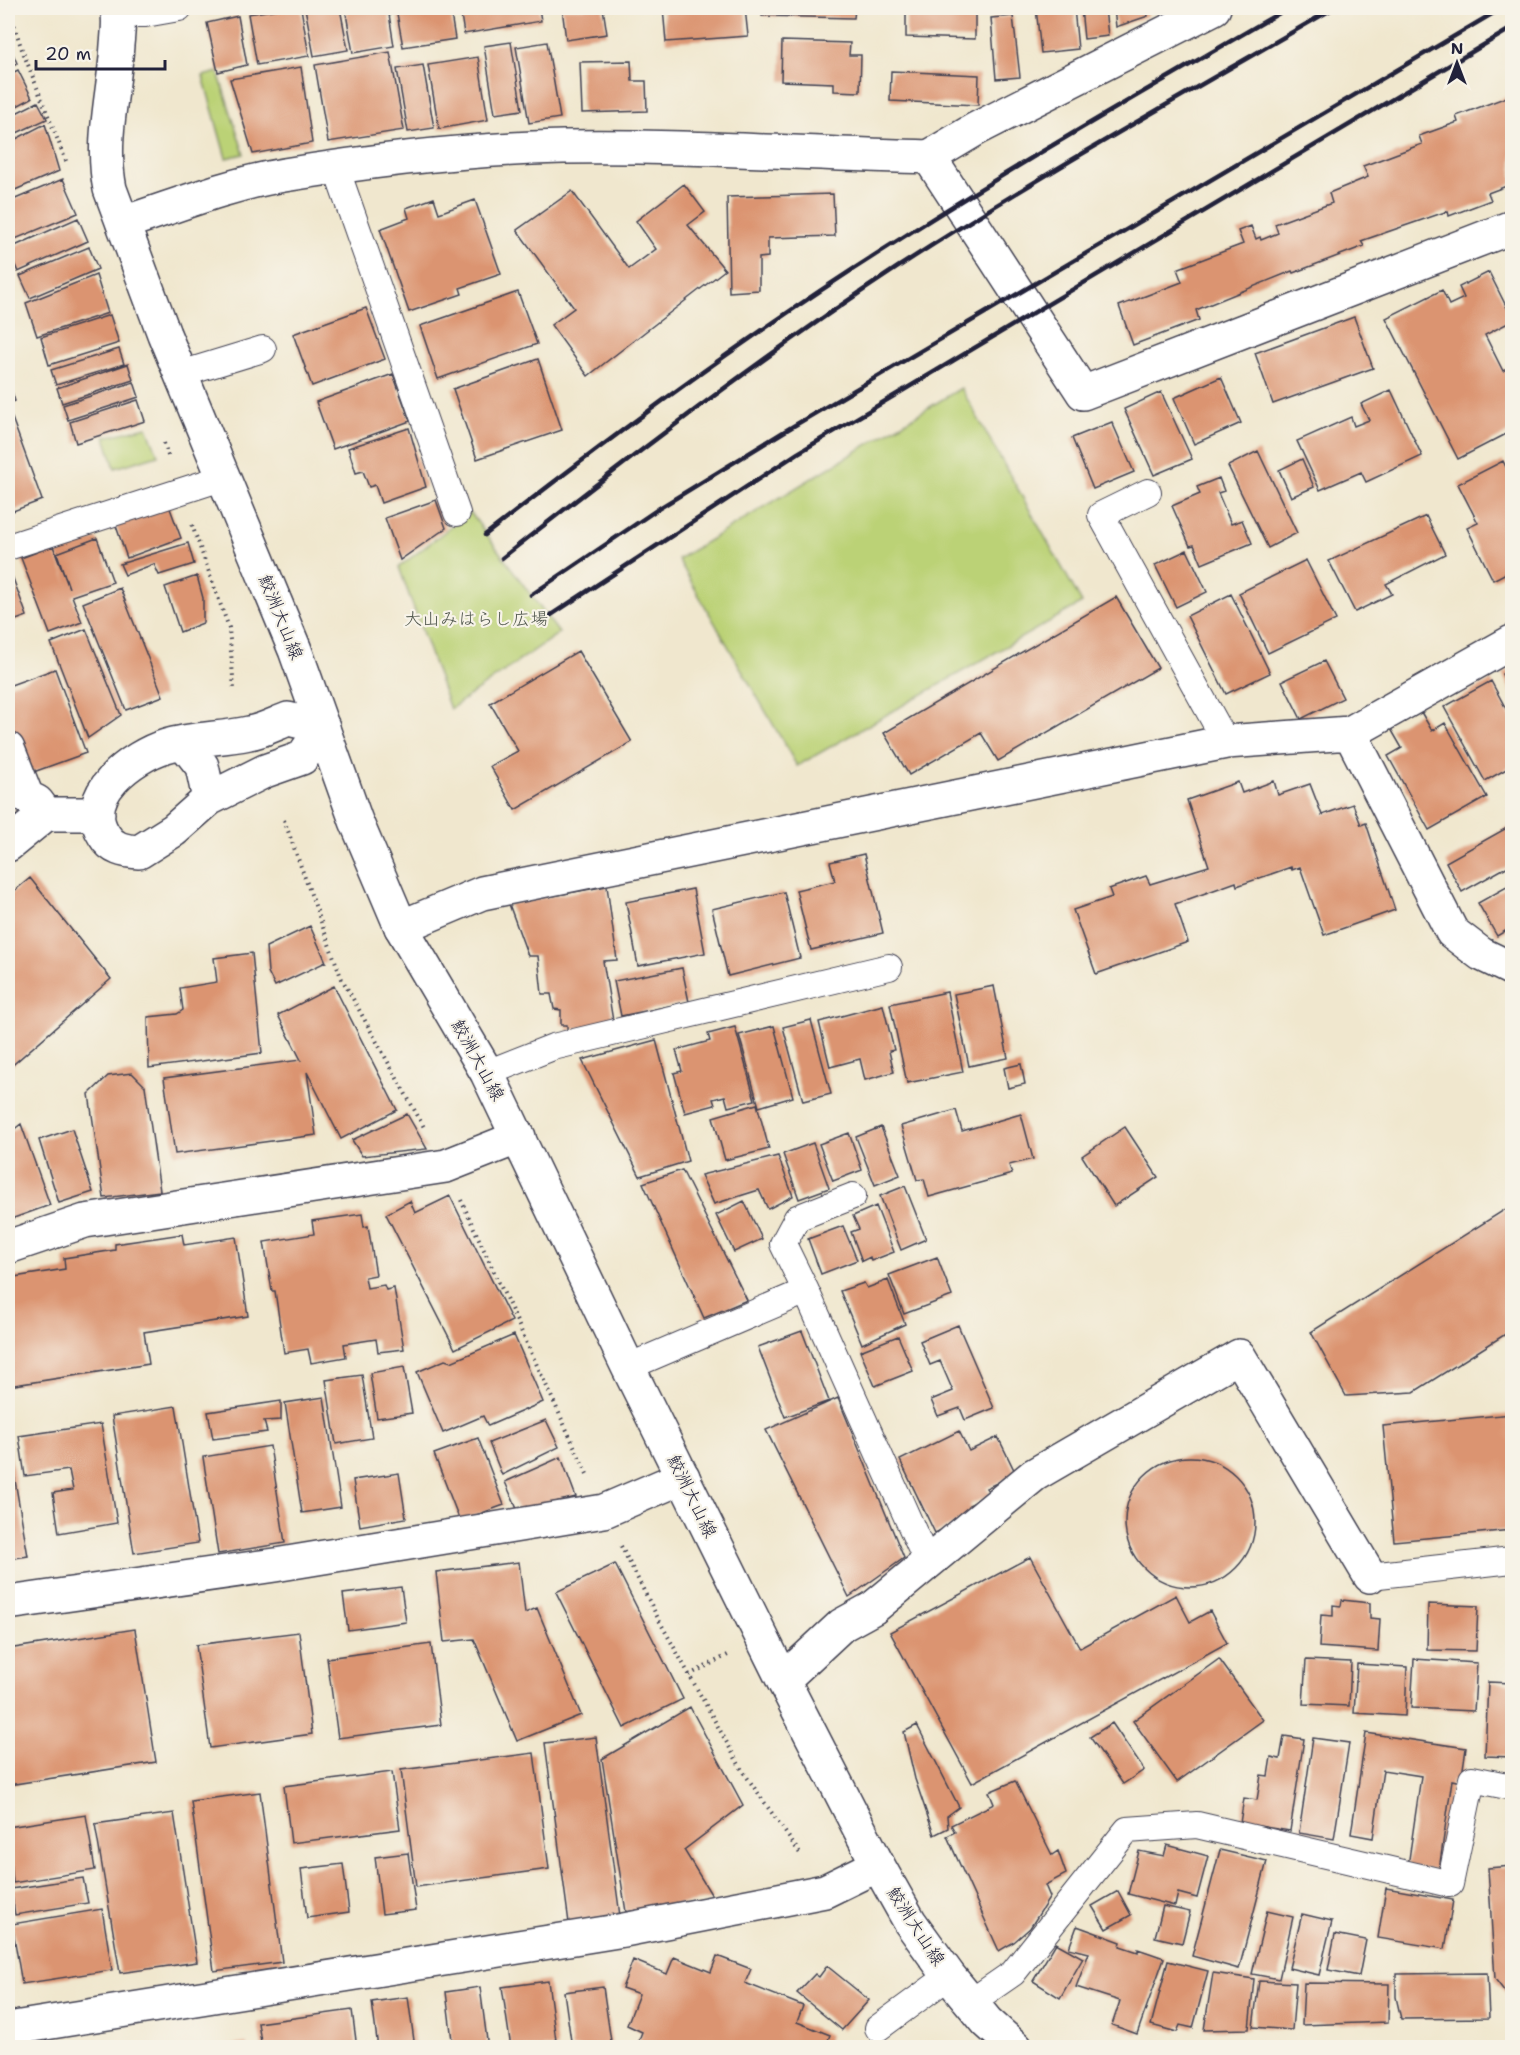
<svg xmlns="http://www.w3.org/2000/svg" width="1520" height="2055" viewBox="0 0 1520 2055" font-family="'Shantell Sans','Klee One',sans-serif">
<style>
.green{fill:#bbd276;stroke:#6e7a58;stroke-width:1.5}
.building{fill:#db9471}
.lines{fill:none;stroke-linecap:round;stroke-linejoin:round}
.service-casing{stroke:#414051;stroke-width:28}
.minor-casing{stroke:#414051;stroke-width:36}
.tertiary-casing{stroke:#414051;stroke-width:36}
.secondary-casing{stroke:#414051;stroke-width:36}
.path{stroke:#414051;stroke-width:4;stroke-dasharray:1.5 4.5;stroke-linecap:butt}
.service{stroke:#fff;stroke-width:26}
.minor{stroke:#fff;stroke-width:33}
.tertiary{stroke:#fff;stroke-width:33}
.secondary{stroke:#fff;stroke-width:33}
.rail{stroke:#22223b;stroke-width:4.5}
.labels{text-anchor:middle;stroke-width:4.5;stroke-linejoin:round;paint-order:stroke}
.street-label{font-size:18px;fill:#22223b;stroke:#f7f3e8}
.park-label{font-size:18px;fill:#50574d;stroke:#f7f3e8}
</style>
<rect width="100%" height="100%" fill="#f7f3e8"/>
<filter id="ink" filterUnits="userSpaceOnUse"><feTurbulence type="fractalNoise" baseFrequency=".0167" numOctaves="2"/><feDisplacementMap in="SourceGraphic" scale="12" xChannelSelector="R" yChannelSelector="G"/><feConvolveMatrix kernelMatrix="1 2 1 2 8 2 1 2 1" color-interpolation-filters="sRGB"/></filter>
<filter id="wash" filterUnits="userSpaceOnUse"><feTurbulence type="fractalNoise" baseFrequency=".008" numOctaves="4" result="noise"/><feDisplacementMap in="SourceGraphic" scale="24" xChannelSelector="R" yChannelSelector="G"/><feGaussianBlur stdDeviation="1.35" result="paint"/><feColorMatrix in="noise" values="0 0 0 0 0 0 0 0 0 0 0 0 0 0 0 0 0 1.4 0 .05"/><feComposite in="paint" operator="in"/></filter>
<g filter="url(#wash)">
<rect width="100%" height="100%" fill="#f0e7ce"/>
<path class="green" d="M218 72 244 154 226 158 203 76Z
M961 388 1082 603 797 766 678 559Z
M147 427 158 455 115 468 105 437Z
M470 512 559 633 450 709 399 567Z"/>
<g id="blocks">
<path class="building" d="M285 8H301L309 56 257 65 248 14Z
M305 8H340L348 50 314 56Z
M345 8H388L394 46 353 53Z
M396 8H450L455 39 403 47Z
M460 8H539L541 21 464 34Z
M562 8H603L607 34 566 40Z
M663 8H745L748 36 666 42Z
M762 8H855L854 18 762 16Z
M906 8H975V39L906 37Z
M1036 8H1074L1078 49 1041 53Z
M1081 8H1105L1108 36 1084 39Z
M1114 8H1147L1148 16 1116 27Z
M238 16 247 65 218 72 207 23Z
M1013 16 1020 77 996 79 991 18Z
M782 41 850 43 849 55H861L860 92 834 91V83L781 81Z
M8 42 17 63 8 67Z
M511 42 522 110 495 114 484 46Z
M547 42 560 118 529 123 516 47Z
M390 52 404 130 328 142 315 65Z
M478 57 488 120 439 129 428 65Z
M631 61 632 81H646L647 111 582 113 580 62Z
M423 65 434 128 408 132 397 69Z
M301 67 312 143 253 154 230 79Z
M18 70 32 98 8 111V75Z
M891 71 979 75 978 105 890 101Z
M1512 95V184L1488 193 1491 200 1449 216 1448 211 1361 241 1364 246 1293 273 1292 271 1196 310 1199 320 1133 345 1119 306 1182 282 1177 269 1243 244 1238 231 1251 226 1256 239 1260 237 1261 240 1278 233 1275 224 1332 203 1329 193 1368 177 1363 166 1422 144 1419 136 1458 122 1456 116Z
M38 102 47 119 8 137V117Z
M45 124 59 171 8 193V143Z
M63 179 78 213 8 242V202Z
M684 184 705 212 688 225 725 270 588 376 551 325 574 308 517 230 572 191 629 269 656 249 636 221Z
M833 194 835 236 768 238V257L759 258V290L729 292 727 197Z
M434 198 439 213 475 200 501 274 460 288 462 294 409 312 380 229 409 218 406 208Z
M78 218 88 241 18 272 8 249Z
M89 247 98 269 30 298 20 276Z
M1489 272 1512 318V321L1485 335 1503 371 1512 366V416L1508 418 1512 431 1458 459 1386 318 1442 290 1449 305 1464 298 1459 287Z
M96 275 108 313 37 336 26 303Z
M518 292 537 344 438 379 420 326Z
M366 308 385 359 312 386 293 334Z
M110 315 119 343 49 365 41 337Z
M1354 317 1373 368 1273 404 1255 353Z
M119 349 124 364 56 385 51 370Z
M538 359 562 430 477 459 453 389Z
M128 364 133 380 62 403 57 388Z
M393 374 410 421 333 449 316 402Z
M1221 377 1241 423 1194 444 1174 398Z
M8 380 15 401 8 404Z
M134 382 139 397 68 420 63 405Z
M1391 390 1422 456 1366 482 1361 472 1320 490 1297 441 1351 417 1354 426 1369 420 1361 404Z
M1161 392 1192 459 1154 475 1124 409Z
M138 400 145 421 76 443 70 422Z
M12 418 42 500 8 513V420Z
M1112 422 1134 472 1093 489 1072 438Z
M409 428 426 487 381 503 375 485 369 487 363 471 356 473 348 448Z
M1258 451 1297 533 1268 548 1228 466Z
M1302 459 1314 487 1291 497 1279 470Z
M1503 461 1512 479V570L1493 580 1467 528 1478 523 1458 484Z
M1219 478 1224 491 1218 493 1231 524 1242 520 1252 543 1202 564 1194 545 1190 546 1172 506 1200 494 1197 487Z
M436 500 446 528 400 560 385 518Z
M168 503 181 538 127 558 115 523Z
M1426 516 1445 554 1386 584 1392 594 1355 612 1329 561Z
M97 538 113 582 72 596 82 622 50 634 21 558 53 546 69 588 57 553Z
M188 543 194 564 159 575 154 564 125 575 120 564Z
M1187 550 1207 592 1176 607 1155 565Z
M1306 560 1336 620 1268 653 1239 593Z
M8 565 27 616 8 623Z
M197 576 203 598V623L180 632 165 587Z
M120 588 163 696 126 710 83 603Z
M1231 594 1270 673 1226 694 1187 616Z
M1116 597 1158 668 998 761 981 733 909 775 884 733Z
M86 629 121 715 88 738 51 643Z
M578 651 632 742 515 810 490 766 518 751 490 703Z
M1324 661 1343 698 1301 719 1282 681Z
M55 669 86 753 28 774 8 717V686Z
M1512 669V693L1502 674Z
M1491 681 1512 720V766L1485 781 1444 707Z
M1421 712 1432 731 1445 723 1487 797 1429 830 1388 756 1402 748 1391 729Z
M1274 781 1278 795 1310 784 1322 815 1353 804 1361 825 1366 823 1395 910 1324 935 1300 867 1292 870 1291 867 1237 886 1236 882 1175 904 1188 942 1096 974 1073 910 1112 897 1109 889 1146 876 1150 884 1209 866 1187 800 1238 782 1242 793Z
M1512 825V864L1462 892 1446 862Z
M864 854 883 933 811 950 796 890 835 881 830 862Z
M30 878 111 979 8 1069V896Z
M1512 884V927L1497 936 1478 903Z
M607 886 617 960 603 961 613 1021 567 1031V1025H561V1010L554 1009 551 994H542L538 956H528L509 904Z
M693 889 705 953 638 966 626 902Z
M784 892 800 958 728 976 712 909Z
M310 926 326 962 275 986 268 972 266 947Z
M252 953 262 1053 149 1068 148 1017 177 1014 183 1010 180 988 217 982 214 958Z
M682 968 689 1002 621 1016 614 981Z
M334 986 397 1110 341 1139 307 1072 316 1135 175 1154 164 1078 301 1060 278 1015Z
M994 986 1008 1058 969 1066 954 994Z
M947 992 963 1072 907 1083 890 1004Z
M883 1005 894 1050 889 1051 894 1072 865 1080 860 1059 830 1067 819 1022Z
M811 1020 831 1094 803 1101 783 1027Z
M774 1026 793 1097 759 1107 739 1035Z
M735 1027 755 1100 728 1107 725 1096 713 1099 715 1105 685 1113 674 1073 682 1071 676 1050 710 1041 708 1034Z
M656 1040 688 1161 640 1176 582 1060Z
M1021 1064 1025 1084 1008 1088 1004 1068Z
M132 1073 145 1086 160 1191 104 1198 89 1094 108 1076Z
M757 1104 769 1149 725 1160 713 1117Z
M956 1110 962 1131 1021 1114 1033 1159 1009 1165 1012 1174 929 1197 924 1179 917 1180 901 1126Z
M407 1114 427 1149 362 1156 352 1140Z
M21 1124 50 1205 11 1219 8 1209V1134Z
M881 1127 900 1175 875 1185 856 1137Z
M1125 1127 1158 1177 1114 1206 1082 1156Z
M72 1129 93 1192 59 1203 39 1140Z
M849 1133 862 1170 833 1181 819 1144Z
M813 1143 829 1188 799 1199 783 1154Z
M778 1156 793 1196 768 1209 759 1190 714 1204 701 1175Z
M682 1170 747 1300 704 1318 643 1183Z
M905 1186 926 1239 901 1250 880 1196Z
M450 1196 512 1321 455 1349 386 1214 410 1201 415 1213Z
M744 1201 762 1239 734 1252 716 1215Z
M1512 1205V1330L1414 1392 1346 1396 1311 1332Z
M876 1206 894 1252 871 1261 870 1257 862 1261 851 1232 859 1229 853 1216Z
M362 1214 364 1227 368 1226 376 1275 365 1277 367 1288 384 1285 386 1290 394 1288 404 1349 378 1352 376 1339 344 1344 346 1357 311 1363 308 1349 284 1353 275 1291H272L264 1242 314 1234 312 1221Z
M843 1226 857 1260 821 1274 808 1239Z
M182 1234 184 1245 236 1237 248 1316 144 1332 149 1364 8 1386V1278L65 1269 64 1258 115 1250V1244Z
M937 1257 952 1296 904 1314 889 1275Z
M888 1280 905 1324 862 1344 840 1291 864 1283 867 1288Z
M958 1325 994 1408 965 1420 960 1408 938 1416 931 1400 953 1391 940 1361 930 1365 920 1341Z
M802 1331 829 1401 785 1417 758 1347Z
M514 1335 543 1402 488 1426 483 1416 443 1433 417 1372 445 1360 451 1362Z
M898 1336 913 1371 875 1386 860 1351Z
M404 1367 412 1413 377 1418 370 1373Z
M362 1375 372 1438 336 1444 326 1380Z
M324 1397 341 1507 302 1513 285 1403Z
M838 1398 904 1558 849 1597 766 1430Z
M281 1401V1420L264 1421 267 1432 213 1439 208 1412Z
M176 1406 198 1543 134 1553 112 1416Z
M1512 1414V1530L1394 1541 1383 1426Z
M546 1420 559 1447 502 1475 489 1443Z
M101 1424 117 1523 59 1533 53 1493 73 1490 69 1470 25 1476 19 1436Z
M959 1431 969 1451 998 1437 1016 1474 986 1488 991 1495 969 1505 973 1515 935 1533 900 1460Z
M478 1438 504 1505 460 1521 434 1454Z
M8 1440 28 1556 8 1559Z
M270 1446 285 1543 218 1554 203 1457Z
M1125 1522a65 65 0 1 1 130 0a65 65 0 1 1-130 0Z
M561 1457 576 1497 518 1511 505 1482Z
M399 1473 406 1518 360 1526 353 1480Z
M1030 1557 1080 1648 1176 1595 1190 1622 1210 1611 1227 1643 972 1783 890 1632Z
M519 1562 525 1613 537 1608 581 1715 517 1741 474 1639 444 1642 436 1572Z
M615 1564 683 1699 624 1728 556 1592Z
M401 1587 406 1622 348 1630 343 1594Z
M1342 1600 1370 1603V1618L1380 1619 1378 1651 1319 1647 1321 1615 1333 1616V1605L1341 1606Z
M1428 1604 1478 1606 1476 1651 1427 1650Z
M135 1629 156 1762 8 1785V1649Z
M299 1632 312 1734 210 1748 196 1645Z
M431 1644 441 1725 338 1738 327 1658Z
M1219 1659 1263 1720 1177 1782 1133 1721Z
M1414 1659 1477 1663 1474 1711 1411 1708Z
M1306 1660 1351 1662 1349 1706 1303 1704Z
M1357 1664 1407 1667 1405 1716 1354 1713Z
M1488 1682 1512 1683V1757L1485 1756Z
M690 1707 743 1805 684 1850 714 1899 626 1912 602 1759Z
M1112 1723 1144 1770 1123 1784 1090 1737Z
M917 1725 959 1807 947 1816 948 1828 934 1835 915 1779 904 1732Z
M1366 1733 1466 1748 1461 1782 1452 1780 1439 1870 1408 1866 1421 1776 1383 1770 1373 1838 1351 1834Z
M1284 1736 1304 1739 1290 1831 1240 1823 1244 1798 1257 1800 1261 1775 1268 1776 1271 1757 1280 1759Z
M596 1737 620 1916 569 1923 545 1743Z
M1313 1738 1349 1743 1334 1839 1299 1833Z
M534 1753 549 1869 416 1887 401 1770Z
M392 1772 400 1829 291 1843 284 1786Z
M1015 1781 1052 1855 1058 1851 1066 1874 1045 1885 1050 1897 1030 1928 1014 1942 999 1951 947 1836 955 1832 951 1825 994 1804 989 1792Z
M260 1792 282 1962 214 1971 191 1801Z
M174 1813 197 1962 120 1973 95 1824Z
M86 1815 95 1870 13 1883 8 1827Z
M1167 1845 1208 1856 1197 1898 1178 1893 1175 1906 1128 1894 1139 1851 1164 1856Z
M1220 1850 1267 1861 1239 1969 1192 1956Z
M408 1853 416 1910 382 1914 375 1857Z
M343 1864 349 1912 307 1918 301 1869Z
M1512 1866V2001L1495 1979 1488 1868Z
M83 1878 88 1903 15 1915 11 1889Z
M1386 1888 1453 1900 1445 1949 1378 1938Z
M1118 1891 1131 1915 1106 1929 1092 1906Z
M1163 1906 1190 1912 1182 1943 1155 1937Z
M102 1909 112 1970 22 1984 12 1924Z
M1267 1911 1293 1917 1279 1979 1252 1974Z
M1302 1914 1332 1921 1319 1975 1289 1968Z
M1077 1926 1121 1942 1120 1946 1138 1952V1949L1164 1958 1137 2034 1112 2025 1120 2001 1076 1987 1089 1953 1069 1948Z
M1335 1934 1366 1940 1359 1976 1328 1970Z
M1056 1943 1083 1958 1060 1998 1033 1981Z
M717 1956 751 1969 745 1983 803 2006 797 2022 830 2035 825 2048H636L642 2032 627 2025 639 1994 622 1988 633 1960 667 1974 674 1957 711 1972Z
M1168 1961 1208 1971 1193 2028 1180 2025 1177 2032 1151 2025Z
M827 1966 869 2000 842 2030 797 1993 815 1974 819 1977Z
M1213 1973 1254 1979 1249 2029 1204 2030Z
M1487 1973 1489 2018 1401 2019 1396 1997V1974Z
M548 1981 557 2048H511L502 1987Z
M1259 1981 1296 1983 1292 2030 1253 2027Z
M1304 1983 1389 1984 1388 2022 1302 2025Z
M480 1987 488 2048H453L446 1992Z
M603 1987 612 2048H572L564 1992Z
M408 1997 415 2048H378L372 2002Z
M352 2010 357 2048H262L258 2023Z
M247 2043 248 2048H225V2046Z
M106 2044V2048H92V2046Z"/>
</g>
</g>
<g filter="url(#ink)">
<use href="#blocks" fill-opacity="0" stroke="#414051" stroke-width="1.5"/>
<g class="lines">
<g class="service-casing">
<path id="service" d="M119 14H145L179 8
M336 168 457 513
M181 374 263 349
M1148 492 1101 515 1226 742
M8 547 225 477
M487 1073 553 1047 889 967
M806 1291 783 1244 797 1218 853 1196
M628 1367 806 1291 928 1564
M1370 1576 1512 1560
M971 2002 1013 1973 1127 1830 1197 1825 1450 1884 1472 1779 1512 1787
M878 2028 949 1976"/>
</g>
<g class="minor-casing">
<path id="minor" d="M1214 8 976 129 929 157 1083 393 1512 227
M288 719 323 727 302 758 265 771 209 799 174 830 139 852C124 851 112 849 104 835 78 796 133 756 166 746 193 738 221 739 249 733 262 731 275 724 288 719Z
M1350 733 1452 932 1481 954 1512 969
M183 742 202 766 209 799
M8 749 27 797 37 802 46 814
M8 845 46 814H98
M401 927 482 893 1226 742 1350 733 1512 642
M8 1247 85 1221 446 1166 519 1137
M8 1603 275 1565 604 1511 683 1477
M783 1680 842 1625 873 1608 1034 1475 1239 1356 1370 1576
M8 2029 624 1930 825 1891 878 1865"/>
</g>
<g class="tertiary-casing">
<path id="tertiary" d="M123 223C176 206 229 184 284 175 375 160 470 149 563 147 685 145 807 154 929 157"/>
</g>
<g class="secondary-casing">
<path id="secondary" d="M117 8C120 20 118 33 117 45 114 94 100 140 110 189L164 334 295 650 356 821 401 927 487 1073 628 1367 783 1680 878 1865 910 1922 949 1976 987 2022 1016 2048"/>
</g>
<path class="path" d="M9 8 21 47 66 161
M164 443 169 459
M192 525 229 628 234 689
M284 820 341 977 425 1129
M461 1200 587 1474
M621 1546 660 1622 742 1770 801 1855
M689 1675 728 1655"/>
<use href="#service" class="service"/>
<use href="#minor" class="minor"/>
<use href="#tertiary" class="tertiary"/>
<use href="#secondary" class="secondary"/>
<path class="rail" d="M485 535C615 434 747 336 886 248 1017 164 1153 86 1288 8
M502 558C631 457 761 357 898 267 1040 175 1188 93 1334 8
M531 595 658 509 785 431 1502 8
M548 617 798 453 1512 28"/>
</g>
</g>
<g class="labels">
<g class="street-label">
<text transform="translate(281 617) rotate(68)" y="6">鮫洲大山線</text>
<text transform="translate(478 1060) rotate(61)" y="6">鮫洲大山線</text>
<text transform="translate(692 1496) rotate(64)" y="6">鮫洲大山線</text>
<text transform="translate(916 1926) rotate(57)" y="6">鮫洲大山線</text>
</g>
<g class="park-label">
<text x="476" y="625">大山みはらし広場</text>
</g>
</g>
<rect width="1520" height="2055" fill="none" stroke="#f7f3e8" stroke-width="30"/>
<g transform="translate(1457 63)" stroke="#f7f3e8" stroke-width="4.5" paint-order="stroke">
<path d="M0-4.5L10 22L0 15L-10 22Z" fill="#22223b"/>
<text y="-9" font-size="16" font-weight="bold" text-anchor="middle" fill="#22223b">N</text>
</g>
<path d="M36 60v9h129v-9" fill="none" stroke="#22223b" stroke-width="3"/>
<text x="45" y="60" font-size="18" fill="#22223b" stroke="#f7f3e8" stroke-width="4.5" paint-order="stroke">20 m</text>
</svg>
